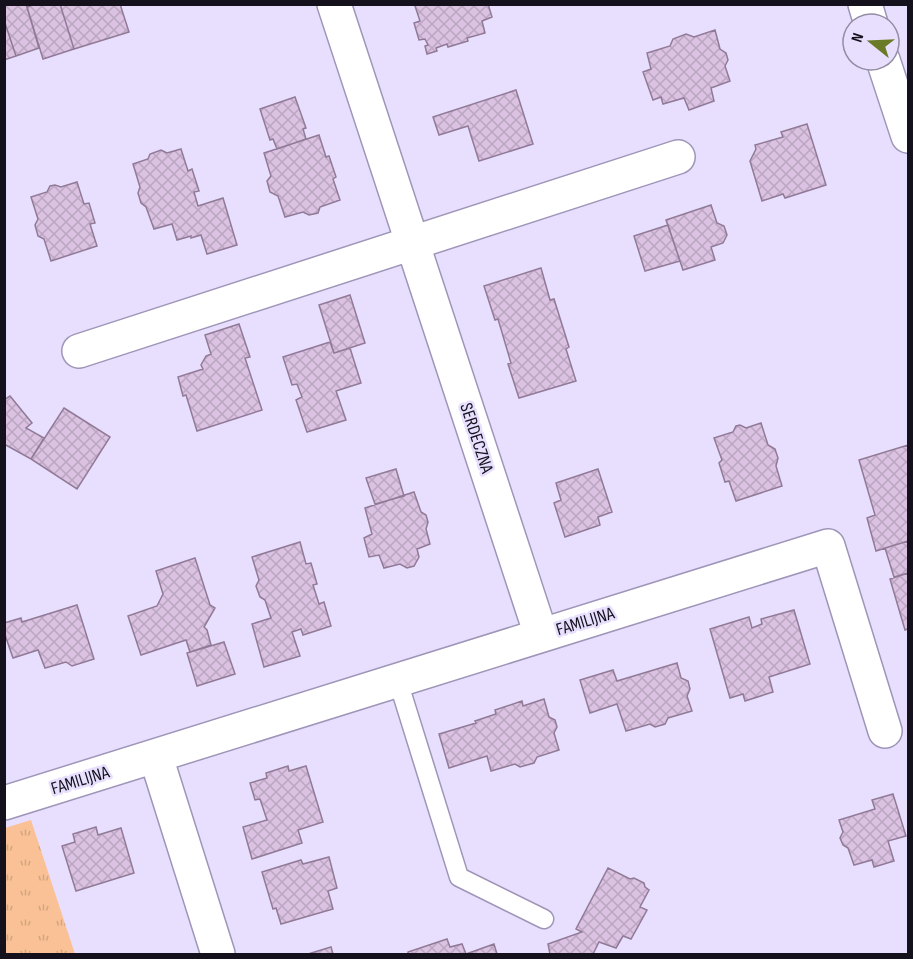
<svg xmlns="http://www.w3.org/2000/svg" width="913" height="959" viewBox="0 0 913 959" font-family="'Sofia Sans Condensed',sans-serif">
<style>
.grass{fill:url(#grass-tufts)}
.building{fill:url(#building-cross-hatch);stroke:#917a98;stroke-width:1.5}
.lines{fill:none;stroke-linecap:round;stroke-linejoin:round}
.lane-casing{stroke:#9f95b8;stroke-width:21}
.street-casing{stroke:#9f95b8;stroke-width:36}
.lane{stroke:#fff;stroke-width:18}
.street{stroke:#fff;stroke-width:33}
.labels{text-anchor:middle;stroke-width:5;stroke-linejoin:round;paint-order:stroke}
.street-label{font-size:18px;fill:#14101c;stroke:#e7dffd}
</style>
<defs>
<pattern id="grass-tufts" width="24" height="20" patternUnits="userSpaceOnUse" patternTransform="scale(1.5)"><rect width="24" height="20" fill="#f9c195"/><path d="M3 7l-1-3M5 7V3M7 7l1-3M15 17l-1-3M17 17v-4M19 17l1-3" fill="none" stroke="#d5a580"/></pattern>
<pattern id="building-cross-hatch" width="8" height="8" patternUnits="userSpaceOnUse" patternTransform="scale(1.5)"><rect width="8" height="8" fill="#dbc2e2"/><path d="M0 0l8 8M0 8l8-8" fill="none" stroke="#bba6c1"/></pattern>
</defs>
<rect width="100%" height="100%" fill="#e7dffd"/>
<path class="grass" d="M31 820 75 954H5V828Z"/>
<path class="building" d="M4 4H26L39 48 16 56 4 20Z
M35 4H60L74 49 43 59 27 7Z
M60 4H120L129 32 74 49Z
M419 4H488L492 17 482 21 485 33 467 38 468 41 448 47 447 44 436 48 437 51 427 54 425 46 428 45 425 39 419 40 414 23 420 21 415 6Z
M4 20 16 56 4 60Z
M715 30 720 49 726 53 728 60 725 66 730 81 711 88 714 101 689 110 684 98 663 104 661 97 653 100 643 72 651 69 647 53 670 46 673 39 686 34 694 37Z
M516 90 533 144 479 161 468 126 439 135 433 117Z
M295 97 306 128 303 129 306 139 277 149 273 139 270 140 260 109Z
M807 124 826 185 785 198 783 194 762 201 750 161 756 149 755 145 783 137 781 132Z
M319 135 326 157 329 156 336 177 333 179 340 200 320 207 318 213 309 215 303 212 285 217 278 196 270 192 267 181 271 176 264 153Z
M181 149 188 171 192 169 199 191 194 192 198 206 223 198 237 245 207 254 201 235 191 238V236L177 240 172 224 154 229 146 207 141 203 138 193 140 187 133 164 148 159 150 154 161 150 167 153Z
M77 182 84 204 89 203 95 223 90 224 97 246 51 261 44 239 38 236 35 225 38 219 31 197 47 192 50 186 55 185 61 187Z
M711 205 717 223 724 226 727 235 723 243 711 247 715 260 683 270 666 220Z
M668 225 680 261 645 271 634 236Z
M541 268 550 300 554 299 569 347 566 349 576 381 519 398 508 364 511 363 498 319 495 320 484 286Z
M350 295 365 343 334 353 319 305Z
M239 324 250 357 245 358 262 410 197 431 186 395 183 396 178 377 203 369 201 365 206 356 211 354 205 335Z
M330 342 334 353 350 348 361 383 336 391 346 420 307 432 296 400 302 397 297 384 292 385 283 357Z
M10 396 32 423 26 428 44 438 31 459 4 444V400Z
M64 408 110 437 77 489 31 459Z
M761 423 768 445 775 449 778 458 776 466 782 486 736 501 729 481 725 482 719 463 722 460 714 438 733 432 736 426 740 425 746 428Z
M908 445V541L876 551 867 518 875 515 859 460Z
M396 469 404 496 375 504 366 478Z
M598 469 612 512 598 517 600 525 565 537 554 503 561 500 556 483Z
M414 492 421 512 426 515 428 522 426 529 430 544 417 549 419 557 414 566 407 568 400 564 384 568 379 555 369 557 364 538 372 534 365 508Z
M908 541V573L894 577 885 548Z
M300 542 306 564 311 563 317 584 313 585 319 604 324 602 331 626 303 635 301 629 292 632 300 656 264 667 252 624 271 618 265 600 260 597 256 586 259 580 252 557Z
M195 558 210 605 215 608 204 627 207 630 211 645 190 652 186 640 141 655 128 616 157 606 163 594 156 571Z
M908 573V629L905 630 890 579Z
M77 605 94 659 72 666 66 662 45 668 38 650 13 658 4 632V623L21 618 22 622Z
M794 610 810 664 769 677 773 692 745 701 743 694 730 698 710 629 749 617 752 628 762 624 761 619Z
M224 642 235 674 197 686 187 653Z
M677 663 681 678 688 681 690 689 687 696 692 711 668 718 665 724 655 727 650 724 626 731 617 704 590 713 580 680 613 670 617 681Z
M544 699 549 717 555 720 557 727 554 733 559 750 537 757 534 763 520 767 515 764 491 771 487 756 449 768 439 734 476 723 475 721 496 714 495 710 522 701 523 706Z
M288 766 289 771 306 766 323 822 298 830 302 843 252 859 243 827 267 820 260 799 255 800 250 783 267 778 266 773Z
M893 794 906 836 888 841 894 861 874 867 872 860 854 865 848 848 843 845 840 838 843 832 839 820 875 809 872 800Z
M96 827 98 835 121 828 134 873 76 891 62 846 75 842 73 834Z
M329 857 337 888 328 891 333 909 281 924 276 908 273 909 262 872 301 860 303 864Z
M608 868 630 879 634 878 644 883 645 887 649 890 640 907 647 910 631 939 623 936 616 948 599 942 593 954H550L548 944 582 932 576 929Z
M447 939 450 947 462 944 466 954H408V952Z
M494 944 497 954H466Z
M331 947 333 954H308Z"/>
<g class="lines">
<g class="lane-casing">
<path id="lane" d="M398 681 459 877 544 919"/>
</g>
<g class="street-casing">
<path id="street" d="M334 4 541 635
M865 4 871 24
M883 60 908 136
M79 351 678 157
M156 757 218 954
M4 803 828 546 885 731"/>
</g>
<use href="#lane" class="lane"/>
<use href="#street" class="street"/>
</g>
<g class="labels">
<g class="street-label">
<text transform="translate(477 438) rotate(72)" y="6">SERDECZNA</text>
<text transform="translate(585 621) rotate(-17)" y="6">FAMILIJNA</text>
<text transform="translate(80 780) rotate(-17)" y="6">FAMILIJNA</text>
</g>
</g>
<rect width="913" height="959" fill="none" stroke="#14101c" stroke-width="12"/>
<g transform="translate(871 42) rotate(288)"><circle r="28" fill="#e7dffd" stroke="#938ca3" stroke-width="1.5"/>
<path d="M0-4.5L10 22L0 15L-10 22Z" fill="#6b7a27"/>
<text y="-9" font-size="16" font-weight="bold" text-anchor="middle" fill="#14101c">N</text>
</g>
</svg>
